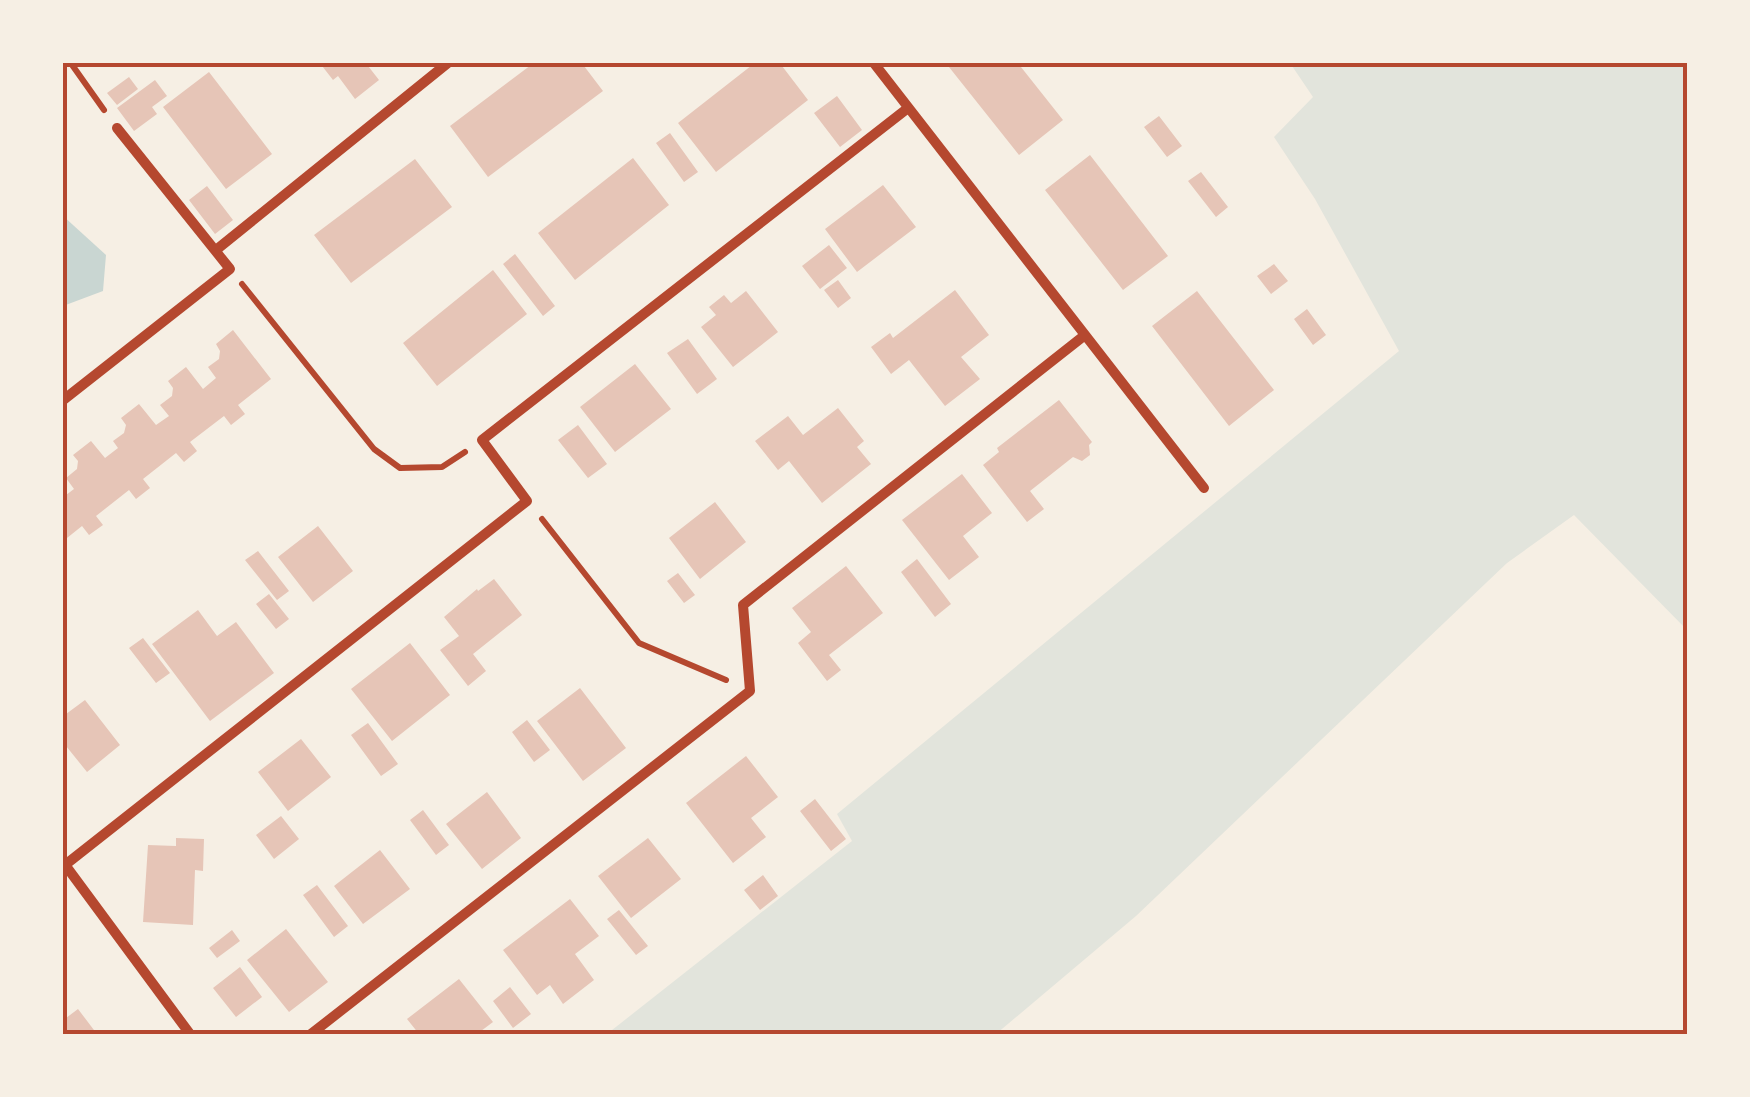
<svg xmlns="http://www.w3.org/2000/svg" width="1750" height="1097" viewBox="0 0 1750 1097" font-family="'Open Sans',sans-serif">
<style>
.green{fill:#e2e4dc}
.water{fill:#c9d6d2}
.building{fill:#e6c5b7}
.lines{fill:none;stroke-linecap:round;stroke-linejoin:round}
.path{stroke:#b5482f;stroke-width:6}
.minor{stroke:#b5482f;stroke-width:10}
.neatline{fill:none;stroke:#b5482f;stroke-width:4}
</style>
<rect width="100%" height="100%" fill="#f6efe4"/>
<path class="green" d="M1290 63H1687V630L1574 515 1507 563 1136 916 996 1034H607L852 841 837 814 1399 351 1315 199 1274 137 1313 97Z"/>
<path class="water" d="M62 215 106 255 103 291 63 306Z"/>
<path class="building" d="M319 62H365L379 80 355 99 338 76 333 80Z
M535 62H581L603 91 488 177 450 126Z
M756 62H779L808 100 716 172 678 123Z
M945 62H1017L1063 120 1019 155Z
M209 72 272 154 226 189 163 107Z
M129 77 138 89 117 105 107 93Z
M155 80 167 96 152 107 157 114 134 131 117 108Z
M837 96 862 130 840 147 814 113Z
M1159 116 1182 146 1167 157 1144 127Z
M670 133 698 172 684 182 656 143Z
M1090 155 1168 256 1123 290 1045 190Z
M633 158 669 205 575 280 538 233Z
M415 159 452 207 351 283 314 235Z
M1201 172 1228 207 1216 217 1188 181Z
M883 185 916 227 857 272 825 229Z
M207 186 233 220 215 234 189 200Z
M829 245 847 268 820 289 802 266Z
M515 254 555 306 543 316 503 264Z
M1274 264 1288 281 1271 294 1257 276Z
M493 270 527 314 437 386 403 343Z
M838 280 851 298 838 308 824 290Z
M955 290 989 335 961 357 980 379 945 406 909 360 891 374 871 347 890 333 893 338Z
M746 291 778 332 733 367 701 327 716 315 709 307 724 295 731 303Z
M1197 291 1274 390 1229 426 1152 326Z
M1307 309 1326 335 1313 345 1294 319Z
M233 330 271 379 238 405 245 414 231 425 224 416 190 442 197 451 184 462 176 453 143 479 150 488 136 499 129 490 96 516 103 525 89 535 82 526 62 542V498L74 489 66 478 77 469 78 461 73 455 91 441 105 458 118 448 113 441 124 433 126 425 121 418 139 404 156 425 169 416 160 405 172 396 173 388 168 381 186 367 203 389 216 378 208 367 219 359 220 351 216 344Z
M688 339 717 379 697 394 667 353Z
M635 364 671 409 615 452 580 407Z
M1059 400 1092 442 1089 445 1090 455 1082 461 1073 457 1030 491 1044 509 1027 522 983 465 999 452 997 448Z
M838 408 864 441 857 447 871 464 822 503 789 461 778 470 755 441 788 416 803 435Z
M578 425 607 464 588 478 558 440Z
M962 474 992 513 963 536 979 557 949 580 902 520Z
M715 502 746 542 700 579 669 538Z
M318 526 353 571 313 602 278 557Z
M258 551 289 591 277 600 245 560Z
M917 559 951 604 935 617 901 572Z
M846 566 883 613 829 655 841 670 827 681 798 643 811 632 792 608Z
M678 573 695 595 684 603 667 581Z
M494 579 522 615 473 654 486 671 468 686 440 650 459 636 444 617 477 589 478 591Z
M269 594 289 619 276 629 256 604Z
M198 610 217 636 236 622 274 673 210 721 152 644Z
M143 638 170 673 156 683 129 648Z
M410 643 450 695 392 741 351 689Z
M580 688 626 748 583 781 537 721Z
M85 700 120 745 87 772 62 741V717Z
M527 720 550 750 534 762 512 732Z
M368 723 398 764 381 776 351 735Z
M301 739 331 777 288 811 258 772Z
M746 756 778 797 751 818 766 837 733 863 686 803Z
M487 792 521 838 482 869 446 824Z
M815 799 846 839 831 851 800 811Z
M423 810 449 845 436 855 410 820Z
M281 816 299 839 274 859 256 835Z
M176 838 204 839 203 871 195 870 193 925 143 922 148 845 176 846Z
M648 838 681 879 631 918 598 876Z
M380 850 410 889 363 924 334 886Z
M763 875 778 896 760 910 744 890Z
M317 885 348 926 334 937 303 895Z
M570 899 599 936 575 954 594 980 563 1004 550 985 537 995 503 950Z
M619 910 648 946 636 955 607 919Z
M286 929 328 982 289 1012 247 960Z
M232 930 240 941 217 958 209 948Z
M240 967 262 997 236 1017 213 988Z
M459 979 493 1022 477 1034H419L407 1019Z
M510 987 531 1014 513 1028 493 1001Z
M78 1009 97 1034H62V1021Z"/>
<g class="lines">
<path class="path" d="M70 62 104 110
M242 284 374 449 400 468 442 467 465 452
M542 519 639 643 726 680"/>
<path class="minor" d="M873 62 1204 488
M216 250 449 62
M62 401 230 269 117 128
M63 862 190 1034
M65 865 527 501 482 440 908 108
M311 1034 750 691 743 605 1085 335"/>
</g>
<rect width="1750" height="1097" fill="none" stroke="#f6efe4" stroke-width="130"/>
<rect x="65" y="65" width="1620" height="967" class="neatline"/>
</svg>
